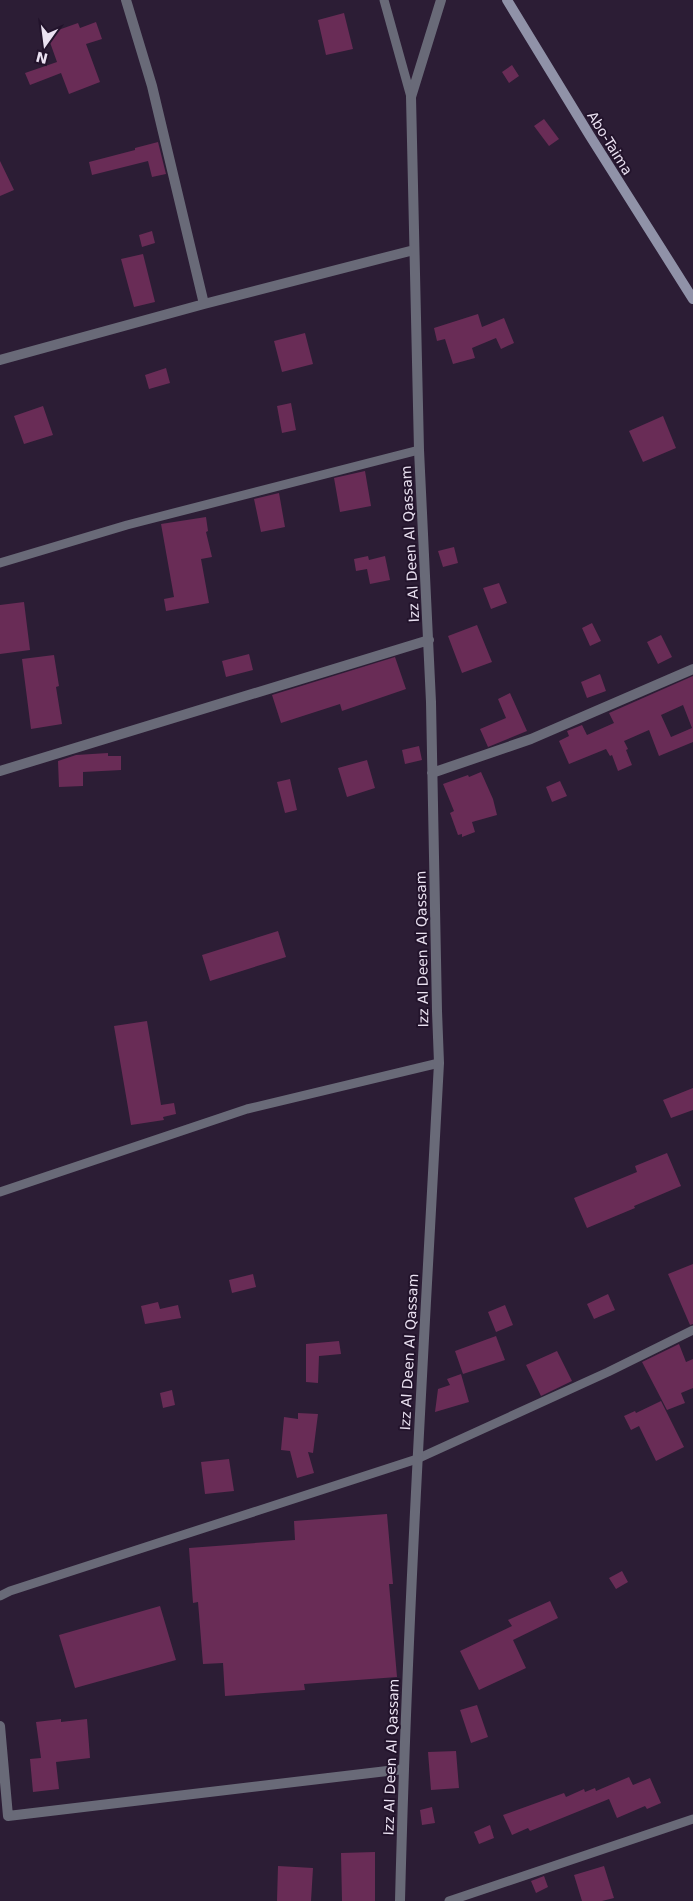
<svg xmlns="http://www.w3.org/2000/svg" width="693" height="1901" viewBox="0 0 693 1901" font-family="'DejaVu Sans',sans-serif">
<style>
.building{fill:#692c56;fill-rule:evenodd}
.lines{fill:none;stroke-linecap:round;stroke-linejoin:round}
.lane{stroke:#696a78;stroke-width:9}
.street{stroke:#696a78;stroke-width:10}
.secondary{stroke:#9092a8;stroke-width:10}
.labels{text-anchor:middle;stroke-width:4;stroke-linejoin:round;paint-order:stroke}
.street-label{font-size:14px;fill:#eae1f1;stroke:#22132b}
</style>
<rect width="100%" height="100%" fill="#2c1d35"/>
<path class="building" d="M344 13 353 49 326 55 318 20Z
M96 22 102 39 86 44 100 82 69 94 61 73 30 85 25 73 57 62 47 34 78 23 80 28Z
M512 65 519 76 509 83 502 72Z
M544 119 559 139 549 146 534 126Z
M158 142 166 174 152 177 148 161 92 175 89 162 135 150V148Z
M0 161 14 190 0 196Z
M152 231 155 243 142 247 139 235Z
M143 254 155 302 134 307 121 259Z
M478 314 482 327 504 318 514 343 501 349 496 338 472 348 475 358 453 364 445 339 437 341 434 328Z
M305 333 313 364 282 372 274 341Z
M166 368 170 383 149 389 145 375Z
M291 403 296 430 282 433 277 406Z
M43 406 53 435 24 444 14 416Z
M663 416 676 448 643 462 629 431Z
M365 471 371 506 340 512 334 478Z
M279 493 285 527 261 532 254 499Z
M206 517 208 531 206 532 212 557 201 559 209 603 166 611 164 599 174 597 161 524Z
M454 547 458 563 443 567 438 551Z
M368 556 369 560 385 556 390 580 370 584 367 569 356 571 354 559Z
M499 583 507 603 491 609 483 588Z
M24 602 30 650 0 654V605Z
M592 623 601 641 590 646 582 628Z
M477 625 492 662 462 673 448 636Z
M661 635 672 657 658 664 647 642Z
M249 654 253 670 226 677 222 661Z
M54 655 59 686 56 687 62 724 31 729 22 659Z
M395 657 406 689 342 711 340 704 281 723 272 695Z
M600 674 606 691 587 698 581 682Z
M693 676V742L659 756 649 730 624 741 628 749 626 750 632 765 618 771 612 755 610 756 606 749 569 764 559 741 569 736 567 731 582 725 587 735 614 723 609 713ZM683 705 692 728 671 737 661 715Z
M510 693 527 731 488 747 480 729 506 718 498 699Z
M419 746 422 760 405 764 402 750Z
M108 753V756H121V770L83 772V786L59 787 58 761 76 755Z
M367 760 375 788 347 797 338 768Z
M481 772 493 799 497 815 472 822 475 832 462 837V834L458 835 450 813 454 811 443 784 468 775 469 777Z
M290 779 297 810 285 813 277 782Z
M560 781 567 796 552 802 546 787Z
M278 931 286 957 210 981 202 955Z
M147 1021 161 1105 174 1103 176 1114 163 1117 164 1120 131 1125 114 1026Z
M693 1088V1110L671 1118 663 1100Z
M667 1153 681 1186 634 1206 635 1208 587 1228 574 1198 637 1172 635 1166Z
M693 1264V1324L690 1325 668 1274Z
M253 1274 256 1287 232 1293 229 1280Z
M608 1294 615 1310 594 1319 587 1304Z
M158 1302 160 1309 178 1305 181 1318 145 1324 141 1306Z
M505 1305 513 1325 496 1332 488 1312Z
M496 1336 505 1360 463 1374 455 1351Z
M339 1341 341 1354 319 1356 318 1383 306 1382V1344Z
M679 1344 686 1362 693 1359V1388L681 1393 685 1403 667 1410 642 1362Z
M557 1351 572 1381 541 1396 526 1365Z
M461 1374 469 1402 435 1412 438 1389 450 1385 447 1379Z
M172 1390 175 1405 163 1408 160 1393Z
M661 1401 684 1447 656 1461 639 1426 631 1430 624 1416 635 1411 636 1413Z
M298 1413 318 1414 313 1453 308 1452 314 1473 297 1478 290 1451 281 1450 284 1417 298 1419Z
M229 1459 234 1491 205 1494 201 1462Z
M387 1514 393 1584H389L397 1677 304 1684 305 1690 225 1696 223 1663 203 1664 198 1602 193 1603 189 1548 295 1540 294 1521Z
M622 1571 628 1582 616 1589 609 1578Z
M550 1601 558 1618 513 1640 526 1668 479 1690 460 1651 512 1626 508 1620Z
M160 1606 176 1660 75 1688 59 1635Z
M477 1705 488 1737 471 1743 460 1710Z
M61 1719V1722L87 1719 90 1758 56 1762 59 1789 33 1792 30 1759 41 1758 36 1722Z
M456 1751 459 1788 431 1790 428 1752Z
M629 1777 633 1785 650 1778 661 1803 647 1809 645 1806 617 1818 609 1799 530 1831 528 1828 512 1835 503 1815 564 1793 566 1797 584 1789 585 1792 595 1788 596 1791Z
M432 1807 435 1823 422 1825 420 1810Z
M490 1825 494 1838 479 1844 474 1832Z
M375 1852V1901H342L341 1853Z
M278 1866 313 1868 311 1901H277Z
M604 1866 614 1898 602 1901H582L574 1875Z
M544 1876 548 1887 536 1893 531 1881Z"/>
<g class="lines">
<path class="lane" d="M384 0 411 97
M0 563 127 525 419 450
M0 1192 247 1109 439 1063
M0 1596 10 1591 417 1459 608 1372 693 1330
M449 1901 693 1819"/>
<path class="street" d="M126 0 152 86 204 304
M0 360 204 304 414 250
M0 771 429 640
M432 773 531 739 693 669
M0 1726 8 1816 404 1769
M400 1901C407 1621 424 1342 439 1063L437 1011 431 702 419 450 411 97 441 0"/>
<path class="secondary" d="M507 0 590 136 693 299"/>
</g>
<g class="labels">
<g class="street-label">
<text transform="translate(610 143) rotate(58)" y="5">Abo-Taima</text>
<text transform="translate(410 544) rotate(-93)" y="5">Izz Al Deen Al Qassam</text>
<text transform="translate(422 949) rotate(-91)" y="5">Izz Al Deen Al Qassam</text>
<text transform="translate(409 1352) rotate(-87)" y="5">Izz Al Deen Al Qassam</text>
<text transform="translate(391 1757) rotate(-88)" y="5">Izz Al Deen Al Qassam</text>
</g>
</g>
<g transform="translate(45 45) rotate(194)" stroke="#22132b" stroke-width="4" paint-order="stroke">
<path d="M0-4L9 19L0 12L-9 19Z" fill="#eae1f1"/>
<text y="-8" font-size="14" font-weight="bold" text-anchor="middle" fill="#eae1f1">N</text>
</g>
</svg>
